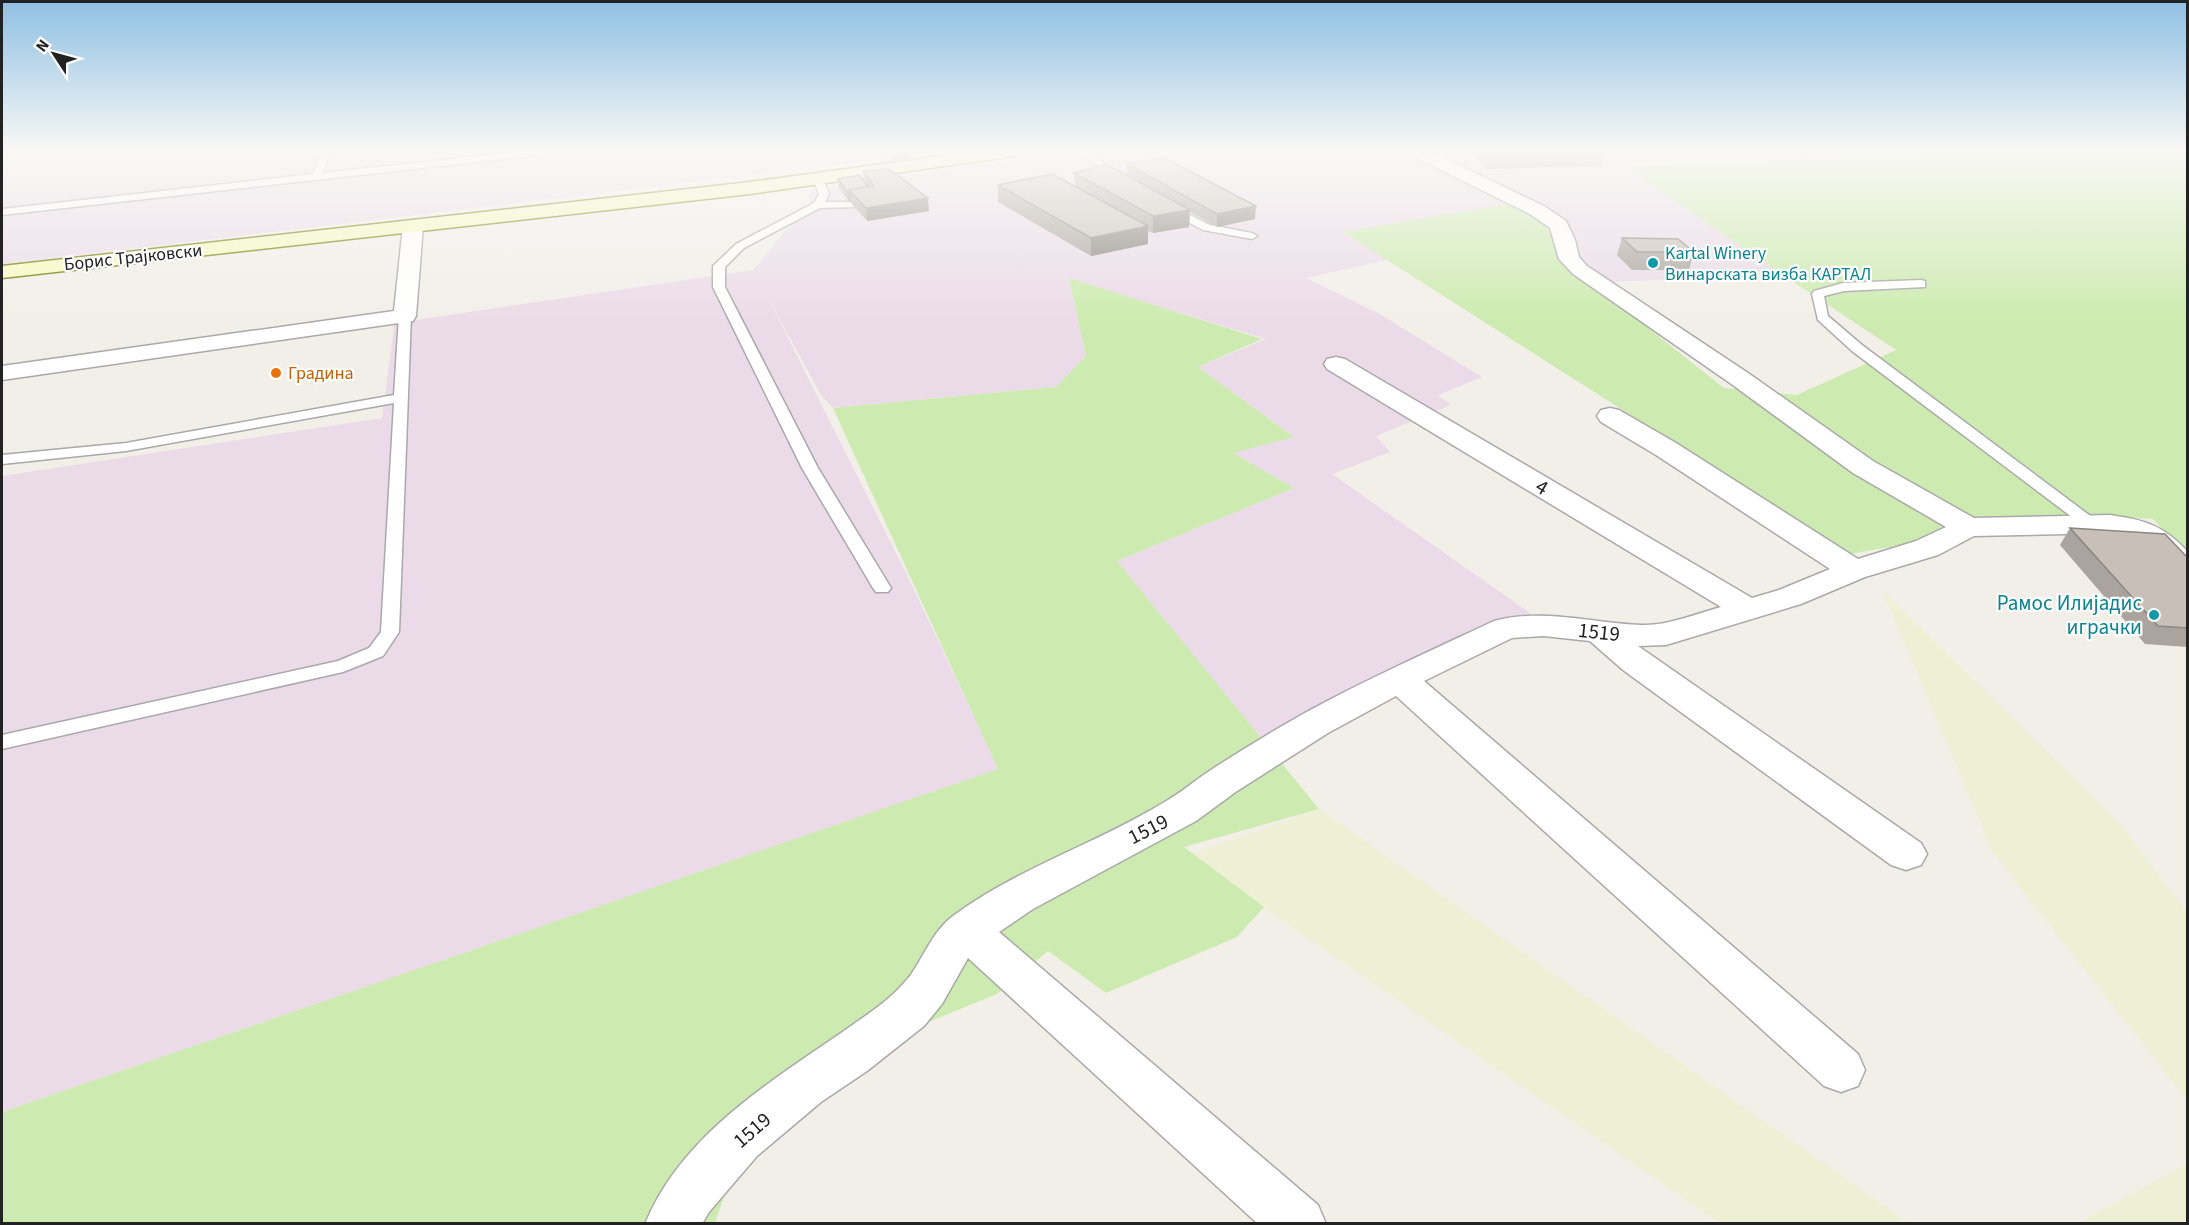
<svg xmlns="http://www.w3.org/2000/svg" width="2189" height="1225" viewBox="0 0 2189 1225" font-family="'Source Sans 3',sans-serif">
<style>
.industrial{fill:#ebdbe8}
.farmland{fill:#eef0d5}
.grass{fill:#cdebb0}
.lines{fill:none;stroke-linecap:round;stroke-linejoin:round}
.lane-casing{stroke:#a9a9a9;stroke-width:3}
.street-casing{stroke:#a9a9a9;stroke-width:3}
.secondary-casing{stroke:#707d05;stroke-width:3}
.lane{fill:#fff;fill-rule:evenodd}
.street{fill:#fff;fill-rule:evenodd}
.secondary{fill:#f7fabf;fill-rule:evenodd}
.wall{fill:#aba49e}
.shaded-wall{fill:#8b8681}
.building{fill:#c7bfb8;stroke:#8b8681;stroke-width:1.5}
.culture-dot{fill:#0f9aa8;stroke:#fff;stroke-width:2}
.food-dot{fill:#e8710a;stroke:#fff;stroke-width:2}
.labels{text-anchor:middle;stroke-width:4.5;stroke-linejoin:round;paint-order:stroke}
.far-culture-label{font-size:18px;fill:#0d838f;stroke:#fff;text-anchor:start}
.far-street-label{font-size:18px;fill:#222;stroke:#fff}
.far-food-label{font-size:18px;fill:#c56008;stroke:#fff;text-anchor:start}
.street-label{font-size:21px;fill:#222;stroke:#fff}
.culture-label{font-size:21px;fill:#0d838f;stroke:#fff;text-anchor:end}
</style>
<rect width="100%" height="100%" fill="#f2efe9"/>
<path class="industrial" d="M2 151H943L795 170 2 264Z
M1069 151H1605L1783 274 1590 283 1344 233 1388 260 1306 278 1378 313 1482 377 1438 395 1451 405 1376 436 1390 452 1332 474 1540 620 1273 753 1117 561 1294 488 1232 453 1293 436 1198 367 1266 339 1069 279 1086 356 1056 387 833 408 821 395 767 296 908 577 999 769 2 1112V476L382 418 396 312V323L753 270 809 203V190Z"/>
<path class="farmland" d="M1605 151H1977L1981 153 1626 167Z
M1882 590 2119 823 2187 912V1100L1993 853Z
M1319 809 1909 1223H1719L1188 855Z
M2187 1164V1223H2077Z"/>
<path class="grass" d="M2009 151H2187V557L2153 519 2081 515 1849 554 1343 232 1509 204 1549 228 1591 283 1724 388 1797 395 1896 350 1762 261 1626 167Z
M1069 278 1262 339 1198 367 1294 437 1233 453 1294 488 1117 561 1319 809 1184 847 1264 907 1237 937 1106 993 1048 951 997 994 899 1034 731 1176 715 1223H2V1112L998 769 833 408 1056 387 1086 356Z"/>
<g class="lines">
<g class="lane-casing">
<path id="lane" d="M321 151H330L323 173 526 151H553L548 154 2 215V209L313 174Z
M1077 151H1087L1127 179 1119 181Z
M815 177 823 179 829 194 825 202H852L857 205 856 207 820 208 744 248 725 267V287L818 468 891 588 888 592H876L873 588 802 468 713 287V266L736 244 814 203 819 194 813 179Z
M1168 204 1210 225 1252 233 1257 236 1252 239 1203 230 1164 209 1163 207Z
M1921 280 1925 281V287L1844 291 1824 296 1828 316 1862 345 2097 521 2099 524 2097 527H2085L1852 351 1818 320 1812 294 1814 291 1843 283Z
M405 312 411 316 399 632 383 656 343 672 2 749V735L338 661 369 648 381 632 394 403 126 451 2 464V455L126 443 394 395 399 316Z"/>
</g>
<g class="street-casing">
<path id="street" d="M1408 151H1429L1544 206 1566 221 1575 240 1579 257 1587 266 1748 373 1873 461 1974 518 2110 515C2145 520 2163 525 2188 552V580C2169 576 2161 556 2145 544 2135 536 2123 535 2110 533L1974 536 1938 555 1865 577 1801 604 1666 645 1638 646 1921 843 1927 854 1921 865 1906 870 1891 865 1623 670 1590 641 1543 636 1512 638 1424 681 1858 1054 1865 1070 1858 1086 1841 1092 1824 1086 1396 696 1328 733 1237 791 1196 821 1033 909 999 932 1318 1205 1326 1224H1258L968 958 942 1004 924 1026 867 1071 821 1102 757 1156 709 1212 702 1224H645C687 1122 796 1068 879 1006 891 997 901 987 910 976 924 956 933 931 953 916 1019 867 1099 843 1168 800 1182 792 1194 781 1208 772 1238 752 1271 732 1303 714 1365 680 1430 651 1494 621 1542 608 1592 623 1641 625 1668 626 1695 614 1721 607L1327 369 1324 364 1327 359 1336 357 1345 359 1752 598 1779 590 1830 569 1656 455 1601 422 1597 416 1601 410 1610 408 1619 410 1676 443 1858 559 1916 541 1946 527 1853 473 1730 383 1573 274 1559 259 1550 228 1530 214 1410 155Z
M413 220 420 222 423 226 416 316 413 321 2 380V366L394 311 403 226 406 222Z"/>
</g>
<g class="secondary-casing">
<path id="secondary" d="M979 151H1023L1020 155 1014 156 750 194 2 278V266L750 182Z"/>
</g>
<use href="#lane" class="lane"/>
<use href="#street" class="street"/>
<use href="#secondary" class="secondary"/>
</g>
<path class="wall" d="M1470 151H1600L1604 154 1601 166 1487 169Z
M1127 164 1255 219 1217 227 1190 212 1189 227 1153 233 1148 231V244L1091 256 998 202V185L1075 186 1074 173 1127 176Z
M863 171 929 211 867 221 851 203V201L849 202 839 188 838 179 865 183Z
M1622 238 1694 252 1689 270H1632L1617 255Z
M2070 528 2187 557V647L2145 644 2060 545Z"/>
<path class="shaded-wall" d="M909 154V159L892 161V157Z
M848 193H850L851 201 849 202Z
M928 198 929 211 867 221 866 208Z
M1256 206 1255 219 1217 227V214Z
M1190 210 1189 227 1153 233V216Z
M1148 226V244L1091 256V238Z"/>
<path class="building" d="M888 151H905L909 154 892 157Z
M1484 151H1600L1604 154 1490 156Z
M1164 158 1256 206 1217 214 1127 164Z
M1106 164 1190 210 1153 216 1074 173Z
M889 169 928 198 866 208 849 190 874 186 863 171Z
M1052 174 1148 226 1091 238 998 185Z
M859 175 868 187 849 190 850 193H848L838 179Z
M1622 238 1678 239 1694 252H1637Z
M2070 528 2165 534 2187 557V628L2158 626Z"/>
<linearGradient id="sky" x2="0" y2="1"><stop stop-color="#8fc0e4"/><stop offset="0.47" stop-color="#f9f8f5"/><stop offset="1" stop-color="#f9f8f5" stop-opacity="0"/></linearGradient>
<rect width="2189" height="322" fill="url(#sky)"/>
<g class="culture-dot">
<circle cx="1653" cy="263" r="6"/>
<circle cx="2154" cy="615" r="6"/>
</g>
<circle class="food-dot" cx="276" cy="373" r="6"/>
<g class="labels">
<g class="far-culture-label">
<text x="1665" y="259">Kartal Winery<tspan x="1665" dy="21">Винарската визба КАРТАЛ</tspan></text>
</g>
<g class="far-street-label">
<text transform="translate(133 257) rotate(-6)" y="6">Борис Трајковски</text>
</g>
<g class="far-food-label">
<text x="288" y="379">Градина</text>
</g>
<g class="street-label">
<text transform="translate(1542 487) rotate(31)" y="7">4</text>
<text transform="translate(1599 632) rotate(6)" y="7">1519</text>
<text transform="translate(1148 829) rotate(-27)" y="7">1519</text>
<text transform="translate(752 1130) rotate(-41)" y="7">1519</text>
</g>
<g class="culture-label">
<text x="2142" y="610">Рамос Илијадис<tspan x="2142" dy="24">играчки</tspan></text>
</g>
</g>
<rect width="2189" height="1225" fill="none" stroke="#222222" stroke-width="6"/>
<g transform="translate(54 54) rotate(306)" stroke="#ffffff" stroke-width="4.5" paint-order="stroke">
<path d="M0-4.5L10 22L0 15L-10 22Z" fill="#222222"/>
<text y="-9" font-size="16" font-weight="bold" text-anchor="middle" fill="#222222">N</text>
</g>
</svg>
